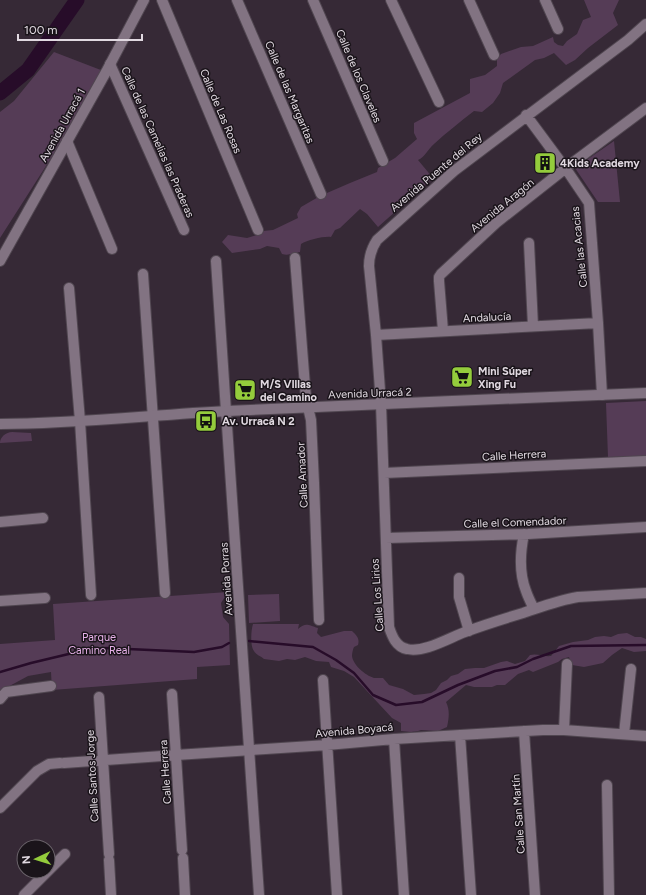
<svg xmlns="http://www.w3.org/2000/svg" width="646" height="895" viewBox="0 0 646 895" font-family="Figtree,sans-serif">
<style>
.green{fill:#553c56}
.lines{fill:none;stroke-linecap:round;stroke-linejoin:round}
.stream{stroke:#270c29;stroke-width:2.5}
.river{stroke:#270c29;stroke-width:15}
.minor-casing{stroke:#504650;stroke-width:12}
.tertiary-casing{stroke:#504650;stroke-width:12}
.minor{stroke:#827382;stroke-width:10}
.tertiary{stroke:#827382;stroke-width:10}
.labels{text-anchor:middle;stroke-width:3;stroke-linejoin:round;paint-order:stroke}
.street-label{font-size:11px;fill:#e1d9e1;stroke:#1a141a}
.poi-label{font-size:11px;font-weight:bold;fill:#e1d9e1;stroke:#1a141a;text-anchor:start}
.park-label{font-size:11px;fill:#e7b1e8;stroke:#1a141a}
</style>
<rect width="100%" height="100%" fill="#362936"/>
<path class="green" d="M584 0H619L613 13 618 25 588 48 575 60 566 65 554 53 544 58 535 60 503 83 500 93 493 103 482 112 474 111C460 122 447 132 434 144 428 149 425 157 418 160L433 178 378 227 367 214 360 209 340 228 335 230 331 237C324 236 308 240 301 244L300 252C293 253 289 256 282 254L279 248 267 246 260 249 232 253 222 242 228 235 247 238 257 235 263 231 273 230 298 218 297 214 301 207 320 196 350 183 377 172 378 168 395 158 417 139 414 133V123L470 93V79L485 75 497 66V59L501 54 521 47 533 46 553 37 554 42 558 45 563 46 567 41 577 34 583 20 591 17Z
M54 52 106 72 0 238V112L14 101Z
M614 141 620 202H598L575 168Z
M646 401V456L608 457 606 403Z
M12 432 31 433 32 441 0 443C0 437 6 432 12 432Z
M228 592 221 603 223 617 229 624 230 665 197 667V679L52 690 51 672 28 676 4 689 0 692V644L55 640 53 604Z
M279 594 280 621 249 623 248 595Z
M253 624H299L298 629C306 622 308 625 318 628L317 633 321 637 344 631H352C356 635 360 638 358 645L354 647C353 649 352 653 352 656 353 665 365 675 374 678 377 678 380 678 383 678L389 685 403 689 414 695 424 694 431 693 436 690 441 683 447 680 451 676 458 674 465 669 475 668H484L501 662 507 661 515 664 525 661 530 655C537 653 544 657 551 656L559 646 573 642 588 640 595 637 604 636 611 637 618 634 627 633 635 637H641L646 639V651L634 652 622 648 612 655 603 663 584 667 572 665 569 657 562 659 558 662 533 672 529 670 518 674 505 685H497L492 687H474L466 685 446 702C450 710 449 718 447 727L438 731 421 730 418 731 411 732 401 731V723L392 718 354 677 344 671 331 667 329 662 316 661 305 657 295 660 287 659 279 661 264 659C261 656 256 655 254 651 250 646 251 630 253 624Z"/>
<g class="lines">
<path class="stream" d="M249 641 313 647 336 660 354 673 373 695 396 705 422 702 458 685 495 671 517 667 533 659 571 646 646 645
M0 672 31 663 77 652 106 648 194 652 222 647 229 643"/>
<path class="river" d="M0 93 28 70 77 0"/>
<g class="minor-casing">
<path id="minor" d="M162 0 258 230
M237 0 321 194
M313 0 383 161
M391 0 439 102
M469 0 494 55
M545 0 558 29
M646 24 628 40 454 171 377 240C371 249 369 256 369 266L376 335 381 404 389 627C392 636 396 647 407 649 424 653 449 638 465 632 484 625 503 619 523 613 541 607 559 600 578 597L646 593
M110 64 184 230
M526 115 566 169 589 203 598 323 602 395
M67 141 112 249
M529 243 533 326
M295 258 306 399 311 420 314 483 319 620
M216 261 226 411
M143 274 165 593
M69 288 80 421 91 595
M443 331 439 281V277L441 274 496 223 571 164 646 108
M376 335 598 323
M384 473 646 461
M0 522 43 518
M524 534C520 553 519 573 526 591 528 597 531 603 534 609
M386 538 528 534 646 527
M459 578V597L469 631
M0 601 45 598
M323 680 337 895
M172 694 182 850
M99 697 109 854
M0 699 6 692 51 686
M564 730 567 664
M524 731 535 895
M624 734 631 669
M460 735 471 895
M394 739 404 895
M64 763 176 755 327 745 394 739 543 730H564L646 736
M607 785 609 895
M0 808 37 771 49 764 60 763
M183 858 185 895
M109 860 111 895
M24 895 65 854"/>
</g>
<g class="tertiary-casing">
<path id="tertiary" d="M0 261 106 72 144 0
M226 411 259 895
M0 424C76 424 151 415 227 411 367 404 506 399 646 393"/>
</g>
<use href="#minor" class="minor"/>
<use href="#tertiary" class="tertiary"/>
</g>
<defs>
<g id="building-square" transform="scale(1.15)"><rect x="-9" y="-9" width="18" height="18" rx="4" fill="#94cc3c" stroke="#1a141a"/><path d="M-4-6H4V6H1V3H-1V6H-4ZM-2.5-4.3h1.7v1.8h-1.7ZM.8-4.3h1.7v1.8H.8ZM-2.5-1h1.7V.8h-1.7ZM.8-1h1.7V.8H.8Z" fill="#111"/></g>
<g id="supermarket-square" transform="scale(1.15)"><rect x="-9" y="-9" width="18" height="18" rx="4" fill="#94cc3c" stroke="#1a141a"/><path d="M-6-5.5h2.5l.6 2H6L4.5 2H-2.5L-4.4-4H-6ZM-1.5 3.2a1.3 1.3 0 1 0 .1 0ZM3 3.2a1.3 1.3 0 1 0 .1 0Z" fill="#111"/></g>
<g id="bus-square" transform="scale(1.15)"><rect x="-9" y="-9" width="18" height="18" rx="4" fill="#94cc3c" stroke="#1a141a"/><path d="M-5-6H5V4H4V6H2V4H-2V6H-4V4H-5ZM-3.5-4V0h7V-4ZM-3.5 1.2v1.5H-2V1.2ZM2 1.2v1.5H3.5V1.2Z" fill="#111"/></g>
</defs>
<g fill-rule="evenodd">
<use href="#building-square" x="545" y="163"/>
<use href="#supermarket-square" x="462" y="377"/>
<use href="#supermarket-square" x="245" y="390"/>
<use href="#bus-square" x="206" y="421"/>
</g>
<g class="labels">
<g class="street-label">
<text transform="translate(359 76) rotate(67)" y="4">Calle de los Claveles</text>
<text transform="translate(290 92) rotate(67)" y="4">Calle de las Margaritas</text>
<text transform="translate(221 111) rotate(67)" y="4">Calle de Las Rosas</text>
<text transform="translate(62 125) rotate(-61)" y="4">Avenida Urracá 1</text>
<text transform="translate(158 142) rotate(66)" y="4">Calle de las Camelias las Praderas</text>
<text transform="translate(436 172) rotate(-40)" y="4">Avenida Puente del Rey</text>
<text transform="translate(502 205) rotate(-39)" y="4">Avenida Aragón</text>
<text transform="translate(579 247) rotate(-96)" y="4">Calle las Acacias</text>
<text transform="translate(487 317) rotate(-3)" y="4">Andalucía</text>
<text transform="translate(370 393) rotate(-2)" y="4">Avenida Urracá 2</text>
<text transform="translate(514 455) rotate(-3)" y="4">Calle Herrera</text>
<text transform="translate(302 475) rotate(-93)" y="4">Calle Amador</text>
<text transform="translate(515 522) rotate(-2)" y="4">Calle el Comendador</text>
<text transform="translate(226 579) rotate(-94)" y="4">Avenida Porras</text>
<text transform="translate(377 595) rotate(-94)" y="4">Calle Los Lirios</text>
<text transform="translate(354 730) rotate(-5)" y="4">Avenida Boyacá</text>
<text transform="translate(165 772) rotate(-94)" y="4">Calle Herrera</text>
<text transform="translate(92 776) rotate(-93)" y="4">Calle Santos Jorge</text>
<text transform="translate(518 814) rotate(-94)" y="4">Calle San Martín</text>
</g>
<g class="poi-label">
<text x="560" y="167">4Kids Academy</text>
<text x="478" y="375">Mini Súper<tspan x="478" dy="13">Xing Fu</tspan></text>
<text x="260" y="388">M/S VIllas<tspan x="260" dy="13">del Camino</tspan></text>
<text x="222" y="425">Av. Urracá N 2</text>
</g>
<g class="park-label">
<text x="99" y="641">Parque<tspan x="99" dy="13">Camino Real</tspan></text>
</g>
</g>
<g transform="translate(36 859) rotate(266)"><circle r="19" fill="#1a141a" stroke="#6a636a"/>
<path d="M0-3L7 15L0 10L-7 15Z" fill="#94cc3c"/>
<text y="-6" font-size="11" font-weight="bold" text-anchor="middle" fill="#e1d9e1">N</text>
</g>
<path d="M18 34v6h124v-6" fill="none" stroke="#e1d9e1" stroke-width="2"/>
<text x="24" y="34" font-size="12" fill="#e1d9e1" stroke="#1a141a" stroke-width="3" paint-order="stroke">100 m</text>
</svg>
